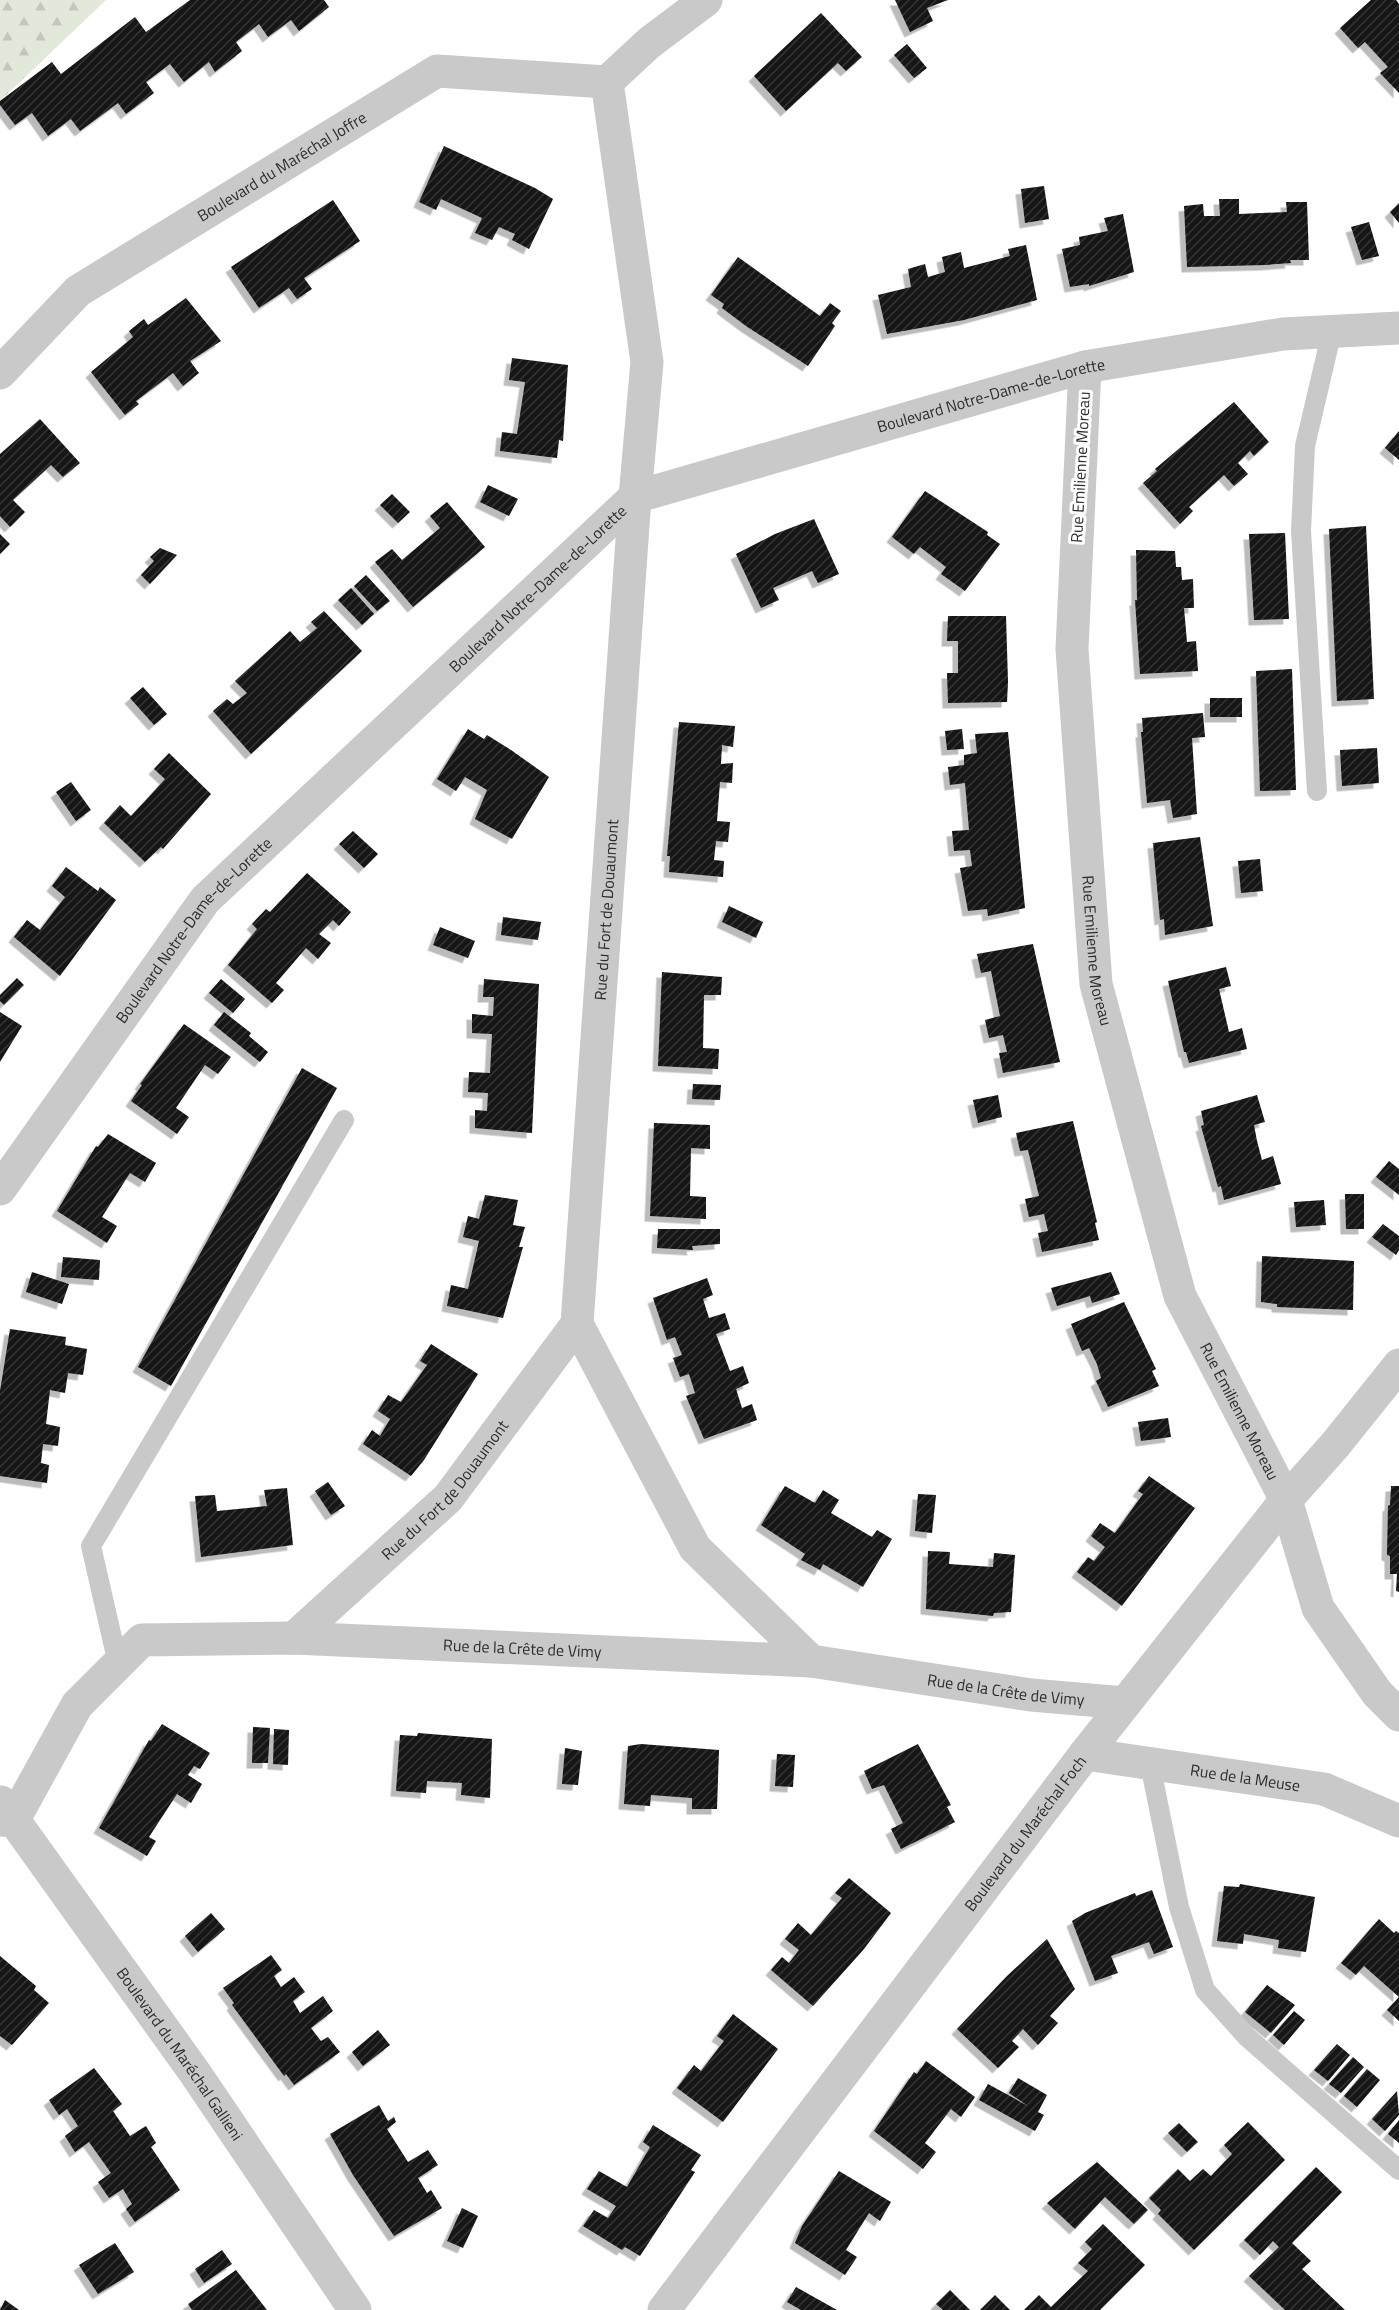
<svg xmlns="http://www.w3.org/2000/svg" width="1399" height="2310" viewBox="0 0 1399 2310" font-family="'Titillium Web',sans-serif">
<style>
.forest{fill:url(#forest-firs)}
.building{fill:url(#building-hatch);filter:url(#shadow)}
.lines{fill:none;stroke-linecap:round;stroke-linejoin:round}
.lane{stroke:#c9c9c9;stroke-width:20}
.street{stroke:#c9c9c9;stroke-width:33}
.labels{text-anchor:middle;stroke-width:6;stroke-linejoin:round;paint-order:stroke}
.street-label{font-size:16px;fill:#2c2c2c;stroke:#fff}
</style>
<defs>
<pattern id="forest-firs" width="22" height="20" patternUnits="userSpaceOnUse" patternTransform="scale(1.5)"><rect width="22" height="20" fill="#e3e9da"/><path d="M5 1l3.5 6h-7zM16 11l3.5 6h-7z" fill="#c3c8bb"/></pattern>
<pattern id="building-hatch" width="6" height="6" patternUnits="userSpaceOnUse" patternTransform="scale(1.5)"><rect width="6" height="6" fill="#131313"/><path d="M-1 1l2-2M0 6l6-6M5 7l2-2" fill="none" stroke="#363636"/></pattern>
<filter id="shadow"><feDropShadow dx="-5.5" dy="5.5" stdDeviation="0" flood-color="#0004"/></filter>
</defs>
<rect width="100%" height="100%" fill="#fff"/>
<path class="forest" d="M0 0H106L0 101Z"/>
<path class="building" d="M190 0H324L329 7 299 31 291 20 268 37 259 24 236 42 242 51 215 72 209 62 184 82 170 64 146 82 154 93 126 114 118 103 80 131 71 119 48 136 32 113 15 125 0 105V101L52 62 61 74 135 17 146 32Z
M895 0H948L927 8 933 21 910 32Z
M1371 0H1396L1399 4V93L1380 73 1388 67 1365 42 1358 48 1340 28Z
M821 13 862 57 846 71 838 63 786 111 754 76Z
M907 44 927 68 914 78 894 55Z
M444 146 535 188 553 199 529 249 512 240 515 234 499 227 492 240 475 233 482 218 441 199 436 210 419 202Z
M1044 186 1049 219 1025 223 1021 189Z
M1219 199H1239V214L1287 212 1286 202H1307L1309 260H1290L1291 263 1265 265 1187 267 1184 206 1203 204 1204 216H1220Z
M333 200 360 241 304 278 312 289 297 299 289 288 259 308 231 267Z
M1399 203V223L1390 212Z
M1123 214 1134 272 1089 286V284L1070 287 1062 249 1080 245 1079 237 1108 231 1104 218Z
M1369 222 1379 256 1362 260 1351 227Z
M1026 245 1037 300 964 320 887 334 878 295 911 287 908 269 925 264 928 277 945 272 942 257 961 252 964 268 1010 256 1008 249Z
M738 257 820 316 830 303 841 311 832 323 835 326 808 366 746 326 722 308 724 304 711 295Z
M186 298 221 341 190 361 199 373 183 386 173 373 136 401 139 404 125 415 91 372 133 337 129 331 144 319 148 325Z
M512 358 568 365 563 441 559 440 557 458 500 451 502 432 517 434 525 382 509 380Z
M1234 402 1269 442 1254 456 1250 451 1238 463 1248 474 1234 486 1224 475 1189 507 1193 511 1180 524 1143 483 1157 471 1155 469Z
M40 419 80 463 63 477 51 465 13 500 25 512 10 527 0 516V454Z
M1399 431V460L1385 448Z
M488 485 518 499 509 516 480 502Z
M925 491 988 532 987 535 1000 544 965 591 941 574 946 567 920 547 914 554 892 537Z
M392 494 410 512 398 523 380 505Z
M447 502 485 547 413 607 375 562 392 549 402 560 440 528 430 516Z
M814 519 839 574 818 583 812 571 796 578 773 588 779 600 761 608 736 554 775 534Z
M1366 526 1374 699 1337 701 1329 529Z
M1285 533 1289 619 1254 620 1249 534Z
M0 534 10 544 0 554Z
M160 548 177 555 150 584 141 575 154 561 150 557Z
M1136 550 1175 551 1176 567H1181L1182 580 1193 579 1194 608H1184L1187 642 1196 641 1198 671 1140 674 1135 600H1137Z
M366 575 390 601 377 611 354 586Z
M351 588 374 614 362 625 338 600Z
M324 611 362 651 251 754 213 711 227 699 233 704 247 693 235 681 290 631 300 642 317 628 311 622Z
M948 616H1006L1008 682 1007 702 948 703 947 673H958V641H947Z
M1292 669 1296 790 1260 791 1256 671Z
M143 687 167 714 154 725 130 698Z
M1210 698H1242V717H1210Z
M1203 713 1205 737 1192 738 1197 814 1173 818 1170 800 1147 803 1141 732H1143L1142 718Z
M679 722 735 726 733 747 722 745 721 764 733 763 732 783 720 782 717 821 730 822 728 842 716 841 714 860 724 861 723 877 669 872 670 856H667Z
M468 729 484 739 487 735 511 750 549 777 512 839 475 819 487 790 465 777 456 791 437 779Z
M962 729 964 749 947 750 945 731Z
M1008 732 1025 908 988 916 987 909 968 911 960 868 972 866 970 850 954 851 952 831 969 830 965 783 950 785 948 767 964 765V755L977 753 975 734Z
M1377 748 1379 783 1342 786 1340 750Z
M169 753 211 794 163 849 161 847 145 862 104 823 120 805 131 816 146 800 165 779 154 769Z
M71 782 91 810 76 821 56 792Z
M353 831 378 854 364 868 339 844Z
M1200 837 1213 926 1165 935 1164 919 1160 920 1153 843Z
M1260 859 1263 891 1241 893 1238 861Z
M66 867 98 891 100 887 116 900 60 976 14 937 27 920 40 930 65 897 52 886Z
M307 873 351 912 339 926 333 920 319 934 331 943 318 959 306 948 276 983 284 990 272 1003 228 965 257 929 252 924 266 909 270 912Z
M729 906 763 922 756 938 722 922Z
M503 917 541 922 538 940 501 935Z
M440 927 475 941 468 958 433 945Z
M1033 944 1060 1062 1003 1073 999 1053 1007 1052 1003 1035 989 1038 985 1020 1000 1016 991 971 981 973 977 954Z
M1226 967 1231 986 1219 989 1229 1032 1242 1028 1247 1049 1189 1063 1186 1052H1184L1168 981Z
M662 972 722 977 721 995H704L703 1048 719 1049 718 1069 658 1066Z
M17 978 24 985 4 1005 0 1001V995Z
M221 979 245 999 233 1013 209 993Z
M484 979 539 984 532 1133 475 1128V1110L487 1111 488 1093 468 1092 469 1072 490 1073 492 1034 472 1033V1014L493 1016 494 997H483Z
M0 1012 22 1026 0 1062Z
M224 1012 251 1033 249 1036 268 1052 260 1062 214 1025Z
M184 1024 231 1057 218 1074 205 1065 176 1108 189 1117 177 1134 131 1101 142 1085 140 1084Z
M302 1068 337 1088 171 1386 138 1367Z
M693 1084 721 1085 720 1100 692 1099Z
M998 1095 1002 1117 978 1123 973 1100Z
M1257 1095 1265 1122 1254 1125 1257 1141 1262 1160 1273 1156 1281 1184 1224 1200 1221 1186 1218 1187 1201 1126 1204 1125 1201 1111Z
M1073 1121 1097 1222 1095 1223 1099 1240 1042 1252 1038 1233 1048 1231 1044 1214 1029 1217 1025 1199 1039 1196 1028 1150 1020 1151 1016 1133Z
M654 1123 710 1125V1149L691 1148 690 1196 706 1197V1219L650 1216Z
M108 1134 156 1163 145 1182 130 1173 102 1217 117 1226 107 1243 57 1211 96 1146 98 1147Z
M1389 1161 1399 1169V1195L1376 1177Z
M1345 1194H1364V1229H1346Z
M485 1195 518 1200 513 1225 525 1227 519 1247H523L503 1318 447 1306 451 1285 468 1289 479 1241 463 1237 468 1216 479 1219Z
M1324 1200 1326 1225 1296 1227 1294 1202Z
M1383 1224 1399 1236V1250L1396 1255 1372 1237Z
M658 1229H720V1244L692 1246 693 1250 657 1248Z
M1262 1256 1354 1261 1353 1310 1277 1307V1304L1261 1302Z
M63 1257 100 1260 99 1280 61 1277Z
M32 1272 69 1284 62 1304 26 1292Z
M1111 1272 1120 1294 1092 1303 1090 1296 1057 1306 1051 1288Z
M707 1278 713 1295 703 1299 709 1318 725 1313 730 1329 716 1334 730 1371 743 1366 749 1383 736 1389 742 1408 752 1404 757 1420 704 1439 686 1396 695 1393 689 1374 680 1377 673 1358 682 1355 675 1337 667 1340 653 1298Z
M1124 1302 1156 1369 1152 1371 1159 1386 1108 1407 1096 1381 1101 1378 1097 1364 1089 1348 1082 1351 1071 1324Z
M10 1329 66 1337 65 1345 87 1349 83 1375 68 1373 65 1393 50 1390 46 1424 60 1427 58 1446 43 1444 41 1463 49 1465 47 1483 0 1476V1391Z
M431 1344 478 1374 424 1460 411 1476 363 1444 372 1430 380 1436 390 1419 378 1411 388 1395 401 1402 427 1365 420 1361Z
M1168 1418 1171 1437 1141 1441 1138 1422Z
M1149 1476 1195 1508 1122 1606 1077 1572 1088 1557 1094 1561 1105 1547 1091 1536 1100 1523 1115 1533 1143 1494 1138 1491Z
M328 1482 345 1506 331 1515 315 1491Z
M785 1486 815 1503 823 1490 839 1500 831 1513 872 1537 877 1530 892 1539 863 1587 823 1564 820 1570 801 1560 805 1554 761 1525Z
M1391 1486H1399V1592L1396 1591 1397 1574H1390V1556L1387 1555 1388 1506 1390 1505Z
M287 1488 293 1545 201 1557 195 1496 215 1495 217 1511 267 1506 264 1490Z
M918 1494 936 1495 932 1533 915 1531Z
M928 1551 950 1552 949 1564 993 1567 994 1553 1015 1555 1011 1612 994 1613 993 1616 926 1609Z
M162 1724 210 1753 200 1769 194 1766 188 1775 202 1784 191 1803 177 1794 149 1837 156 1841 147 1856 99 1828 149 1740 151 1741Z
M253 1727 270 1728 268 1763H252Z
M274 1729 289 1730 288 1765 273 1764Z
M418 1733 492 1739 490 1798 461 1795 462 1783 427 1781 426 1793 396 1791 400 1735 417 1736Z
M641 1744 719 1750 717 1809H692V1798L651 1795 650 1806 624 1804 628 1746Z
M918 1744 951 1805 947 1807 955 1822 901 1849 891 1829 903 1823 884 1785 872 1789 864 1771Z
M565 1748 582 1751 578 1785 562 1784Z
M777 1754 795 1755 793 1787 775 1786Z
M849 1878 891 1913 864 1949 813 2006 771 1970 782 1957 789 1963 799 1950 785 1939 798 1923 811 1935 842 1898 835 1893Z
M1240 1884 1315 1897 1306 1952 1278 1948 1279 1940 1244 1934 1243 1944 1217 1941 1224 1886 1239 1887Z
M1152 1890 1173 1947 1154 1954 1149 1942 1111 1956 1118 1973 1095 1981 1072 1921 1085 1913 1135 1893 1136 1896Z
M211 1913 225 1929 198 1952 185 1936Z
M1379 1919 1394 1933 1396 1931 1399 1933V2021L1387 2010 1399 1997 1364 1966 1356 1975 1341 1963Z
M1047 1939 1075 1989 1050 2016 1058 2023 1038 2045 1023 2029 1012 2041 1019 2047 998 2068 957 2029 1007 1976Z
M271 1955 282 1970 274 1976 281 1987 294 1977 305 1992 293 2001 300 2013 323 1996 333 2011 311 2028 321 2041 328 2037 340 2052 294 2085 286 2074 284 2076 232 2005 234 2003 223 1988Z
M0 1956 36 1986 34 1990 49 2003 12 2045 0 2036Z
M1267 1985 1295 2005 1271 2033 1245 2012Z
M1294 2011 1305 2020 1284 2045 1273 2035Z
M733 2014 778 2049 723 2122 677 2088 694 2065 701 2071 724 2041 717 2036Z
M378 2030 390 2045 363 2066 352 2052Z
M1337 2044 1350 2055 1328 2081 1314 2070Z
M1353 2057 1364 2067 1341 2093 1329 2084Z
M926 2061 975 2097 961 2117 951 2109 925 2143 936 2152 923 2169 874 2131 914 2072 917 2074Z
M94 2068 122 2104 113 2111 130 2136 146 2126 156 2143 151 2147 180 2190 135 2222 126 2209 132 2204 123 2189 109 2198 98 2182 111 2173 89 2142 75 2152 65 2136 78 2126 67 2109 59 2115 49 2100Z
M1367 2069 1380 2080 1357 2107 1344 2096Z
M1018 2078 1047 2095 1038 2112 1044 2115 1035 2131 979 2100 988 2084 1028 2106 1009 2093Z
M1397 2091 1399 2115 1385 2131 1372 2119Z
M379 2105 388 2121 394 2117 396 2122 387 2129 408 2162 428 2150 438 2165 418 2178 427 2193 431 2190 442 2208 394 2236 353 2175 330 2134Z
M1399 2120V2143L1388 2134Z
M1248 2122 1285 2160 1194 2250 1158 2214 1161 2210 1149 2198 1178 2169 1190 2181 1203 2169 1211 2176 1232 2154 1224 2145Z
M1179 2123 1198 2142 1187 2152 1168 2133Z
M653 2125 701 2155 691 2170 695 2172 640 2256 625 2247 622 2250 583 2226 594 2210 608 2218 616 2206 587 2189 599 2171 627 2187 650 2147 643 2142Z
M1097 2162 1148 2210 1134 2224 1105 2197 1075 2229 1047 2203Z
M1316 2167 1342 2192 1292 2243 1311 2261 1302 2269 1345 2310H1285L1249 2276 1279 2247 1273 2241 1260 2255 1244 2240Z
M839 2171 891 2202 880 2221 869 2213 846 2250 857 2257 845 2275 795 2243 802 2226Z
M462 2208 478 2216 463 2248 447 2241Z
M1103 2224 1145 2265 1100 2310H1024L1039 2295 1051 2307 1088 2271 1078 2263 1092 2249 1085 2242Z
M115 2243 134 2272 98 2294 79 2265Z
M222 2250 232 2264 204 2283 195 2269Z
M236 2270 267 2310H192L188 2304Z
M796 2287 837 2310H801L787 2302Z
M950 2290 970 2310H943L936 2304Z
M995 2295 1010 2310H980Z
M5 2300 19 2310H0Z"/>
<g class="lines">
<path class="lane" d="M1317 791 1301 531 1305 446 1332 331
M118 1664 91 1546 344 1120
M1150 1764 1179 1907 1205 1990 1247 2037 1399 2170"/>
<g class="street">
<path id="s1" d="M1085 367 1072 649 1096 984 1180 1296 1286 1500 1318 1608 1377 1693 1399 1715"/>
<path id="s2" d="M0 373 78 291 437 71 607 82"/>
<path id="s3" d="M0 1189 205 900 635 497 1085 367 1283 334 1399 328"/>
<path d="M577 1324 695 1548 811 1661"/>
<path id="s4" d="M294 1638 448 1498 577 1324 635 497 647 362 607 82 649 43 706 0"/>
<path id="s5" d="M1085 1754 1324 1789 1399 1821"/>
<path id="s6" d="M1 1802 195 2073 355 2310"/>
<path id="s7" d="M0 1820 13 1821 77 1705 142 1640 294 1638 811 1661 1031 1695 1125 1703"/>
<path id="s8" d="M664 2310 1085 1754 1286 1500 1335 1445 1399 1365"/>
</g>
</g>
<g class="labels">
<g class="street-label">
<text dy="6" stroke="none"><textPath href="#s2" startOffset="352">Boulevard du Maréchal Joffre</textPath></text>
<text dy="6" stroke="none"><textPath href="#s3" startOffset="1314">Boulevard Notre-Dame-de-Lorette</textPath></text>
<text transform="translate(1080 467) rotate(-87)" y="6">Rue Emilienne Moreau</text>
<text dy="6" stroke="none"><textPath href="#s3" startOffset="810">Boulevard Notre-Dame-de-Lorette</textPath></text>
<text dy="6" stroke="none"><textPath href="#s4" startOffset="840">Rue du Fort de Douaumont</textPath></text>
<text dy="6" stroke="none"><textPath href="#s3" startOffset="324">Boulevard Notre-Dame-de-Lorette</textPath></text>
<text dy="6" stroke="none"><textPath href="#s1" startOffset="585">Rue Emilienne Moreau</textPath></text>
<text dy="6" stroke="none"><textPath href="#s1" startOffset="1071">Rue Emilienne Moreau</textPath></text>
<text dy="6" stroke="none"><textPath href="#s4" startOffset="212">Rue du Fort de Douaumont</textPath></text>
<text dy="6" stroke="none"><textPath href="#s7" startOffset="618">Rue de la Crête de Vimy</textPath></text>
<text dy="6" stroke="none"><textPath href="#s7" startOffset="1104">Rue de la Crête de Vimy</textPath></text>
<text dy="6" stroke="none"><textPath href="#s5" startOffset="162">Rue de la Meuse</textPath></text>
<text dy="6" stroke="none"><textPath href="#s8" startOffset="598">Boulevard du Maréchal Foch</textPath></text>
<text dy="6" stroke="none"><textPath href="#s6" startOffset="309">Boulevard du Maréchal Gallieni</textPath></text>
</g>
</g>
</svg>
